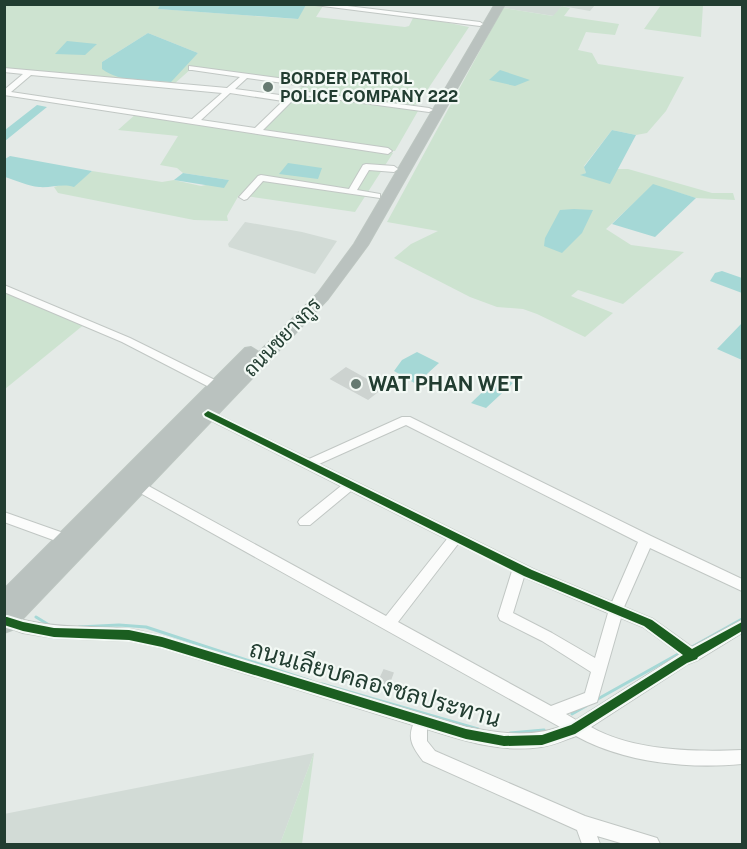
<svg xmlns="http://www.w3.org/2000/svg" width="747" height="849" viewBox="0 0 747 849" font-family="'Public Sans',Sarabun,sans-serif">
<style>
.built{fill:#d2dbd6}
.green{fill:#cde3d0;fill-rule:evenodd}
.water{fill:#a5d8d6}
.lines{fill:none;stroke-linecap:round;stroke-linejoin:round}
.stream{stroke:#a5d8d6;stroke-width:3}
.building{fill:#cdd3d0;stroke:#cdd3d0;stroke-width:1.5}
.minor-casing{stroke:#c1c7c4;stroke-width:2}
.highway-casing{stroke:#bdc6c1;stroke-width:2}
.minor{fill:#fbfcfb;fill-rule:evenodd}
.highway{fill:#bac2bf;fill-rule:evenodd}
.cycleway-casing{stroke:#f3f9f5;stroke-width:4}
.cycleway{fill:#1b5e20;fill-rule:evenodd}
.poi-dot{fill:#667a71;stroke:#f3f9f5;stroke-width:2}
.labels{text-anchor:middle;stroke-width:4.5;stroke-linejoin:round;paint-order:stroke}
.far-poi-label{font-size:16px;font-weight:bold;fill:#223d31;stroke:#f3f9f5;text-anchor:start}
.street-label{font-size:20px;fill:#223d31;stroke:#f3f9f5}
.poi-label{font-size:20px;font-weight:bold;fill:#223d31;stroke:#f3f9f5;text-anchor:start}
.near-street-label{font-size:24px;fill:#223d31;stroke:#f3f9f5}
</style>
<rect width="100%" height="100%" fill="#e4eae7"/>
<path class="built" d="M505 4 595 5 590 11 562 6 554 16 503 8Z
M245 222 302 232 337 241 315 274 229 247 228 244Z
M314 753 280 844H5L4 814Z"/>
<path class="green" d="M310 4 323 6 316 17 405 27 409 26 414 16 469 27 418 104 405 107 418 111 395 151H389L393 153 355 212 239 195 227 216 228 221 194 220 58 193 54 187 64 184 74 186 92 171 162 182 174 180 201 186 229 180 183 173 177 168 160 165 178 136 118 130 137 113 257 131 304 84 192 68 173 85 5 70V5H160L159 9 297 19 306 5ZM148 33 198 53 183 67 102 62Z
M661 5H703L701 37 644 29Z
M562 6 570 8 564 16 619 24 615 35 586 32 578 50 592 53 598 64 684 77 666 111 647 133 636 135 612 130 584 166 586 173 581 175 610 183 617 169H628L712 193H733L735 200 696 198 653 185 606 229 631 245 684 252 623 304 578 290 571 296 613 313 585 337 537 314 523 309 497 307 470 297 394 258 411 244 438 231 387 222 503 8 553 16Z
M5 288 86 323 5 389Z
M314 753 302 844H280Z"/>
<path class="water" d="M160 5V4L306 5 298 19 158 9Z
M148 33 198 53 171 82C148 81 121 83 102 69V62Z
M67 41 97 44 85 55 55 54Z
M500 70 530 80 515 86 489 80Z
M37 105 47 107 5 141V130Z
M612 130 636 135 610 184 580 175 586 173 584 167Z
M10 156 92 171 74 187C62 183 52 188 39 187 28 186 15 180 5 177V159Z
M288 163 322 168 318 179 279 174Z
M183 173 229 180 224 188 174 180Z
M653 184 696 198 655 237 612 224Z
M574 209 593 210 582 233 562 253 544 246 545 238 560 210Z
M722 271 742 278V293L710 281 715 273Z
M742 323V360L717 349Z
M417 352 439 363 416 384 394 371 402 360Z
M499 376 513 383 486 408 471 403Z"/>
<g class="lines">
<path class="stream" d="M36 617 49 625
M79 627 119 625 146 627 311 681
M690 648 742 619
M322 684 478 729
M596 700 680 653
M572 714 586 706
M510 733 544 730"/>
</g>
<path class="building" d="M346 368 382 388 368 399 331 379Z
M384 670 393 673 387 689 377 685Z"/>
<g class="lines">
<g class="minor-casing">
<path id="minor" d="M307 4H331L480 22 483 24 480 26Z
M189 66 308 82 309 84 305 86 247 78 235 89 287 96 295 94V98L263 130 388 148 392 151 388 154 4 95V90L23 74 4 72V68L227 88 240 77 192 70H189ZM31 75 222 93 192 119 11 92ZM230 93 283 101 255 128 201 120Z
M293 90 429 108 433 110 429 112 296 94H293Z
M366 164 394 166 398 169 394 172 369 170 357 190 380 194V198L263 181 247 199 244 200 239 197 258 176 261 175 349 189 363 165Z
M4 285 130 338 221 383 223 386 217 390 213 389 122 342 4 292Z
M208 410 309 459 402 417H410L651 536 742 579V591L650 548 624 607 653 619 692 647 742 620V633L698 660 688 664 591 727C633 751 695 752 742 750V764C688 769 625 763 576 736 565 740 552 746 541 747 502 753 464 741 427 729V741L435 751 585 816 657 838 660 844H624L597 836 600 844H582L577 830 423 761C414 749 407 740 413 725L162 648 129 641 54 638 23 633 4 626V616L7 615C51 630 85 625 129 629 140 630 151 634 162 636L466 727C499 733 527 738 560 727L133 489 132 486 133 483H143L386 616 447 539 351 491 310 525H300L298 522 300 519 341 486 204 417 202 414 204 411ZM406 425 638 542 612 602 533 569 319 464ZM458 544 512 571 498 616 500 620 542 641 591 672 585 693 551 706 398 622ZM524 577 608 613 595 658 552 633 513 613ZM621 618 643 627 680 654 576 720 566 714 597 702Z
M4 512 72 536 74 540 72 544 67 545 4 522Z"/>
</g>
<g class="highway-casing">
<path id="highway" d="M495 4H505L368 245 328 299 12 630 4 633V589L245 348 251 347 259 352 318 293 354 244Z"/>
</g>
<use href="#minor" class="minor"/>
<use href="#highway" class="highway"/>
<g class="cycleway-casing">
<path id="cycleway" d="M208 411 532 570 652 620 692 649 742 622V631L698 657 697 659 687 663 575 734 542 745 504 746 466 739 162 647 129 640 54 637 23 631 4 625V617H7L23 622 54 628 129 630 162 637 466 729 504 736 542 735 571 725 683 655 644 626 524 576 205 416 204 414Z"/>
</g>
<use href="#cycleway" class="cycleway"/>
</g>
<g class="poi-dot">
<circle cx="268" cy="87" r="6"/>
<circle cx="356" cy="384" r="6"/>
</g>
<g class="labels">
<g class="far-poi-label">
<text x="280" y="84">BORDER PATROL<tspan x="280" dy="18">POLICE COMPANY 222</tspan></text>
</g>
<g class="street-label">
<text transform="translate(282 337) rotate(-46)" y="7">ถนนชยางกูร</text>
</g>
<g class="poi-label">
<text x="368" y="391">WAT PHAN WET</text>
</g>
<g class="near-street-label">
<text transform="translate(375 684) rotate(16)" y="8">ถนนเลียบคลองชลประทาน</text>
</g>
</g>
<rect width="747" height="849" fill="none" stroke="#223d31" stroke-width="12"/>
</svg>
